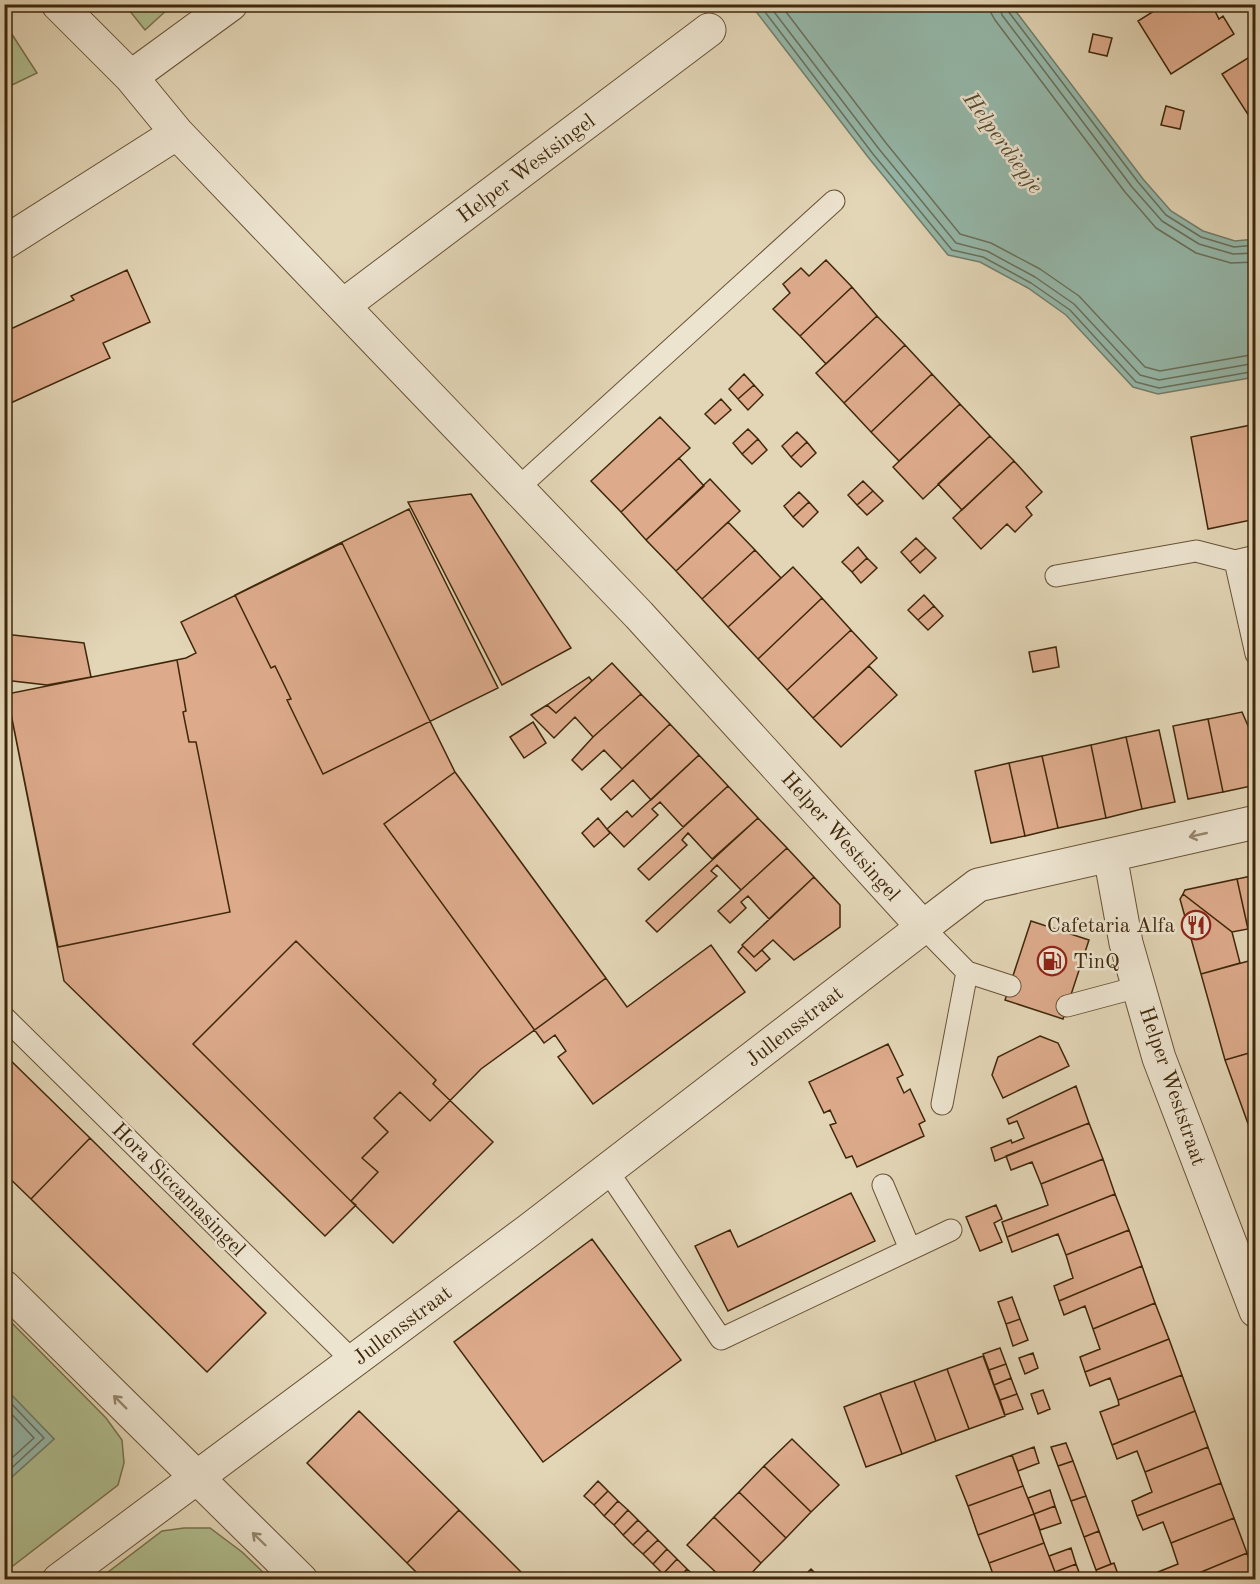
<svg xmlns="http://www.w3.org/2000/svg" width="1260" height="1584" viewBox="0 0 1260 1584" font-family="'Old Standard TT',serif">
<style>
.green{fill:#b0be90;stroke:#78724d;stroke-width:1.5}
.water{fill:#95b9ac;stroke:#737f6b;stroke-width:1.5}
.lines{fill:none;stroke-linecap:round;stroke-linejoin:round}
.shore{stroke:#6a705b;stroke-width:1.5}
.building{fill:#ddab8c;stroke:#3f270a;stroke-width:1.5}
.lane-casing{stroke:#685335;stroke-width:23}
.street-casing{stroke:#685335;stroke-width:35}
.lane{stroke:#ede4d0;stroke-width:21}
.street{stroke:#ede4d0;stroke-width:33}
.oneway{stroke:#96866d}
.labels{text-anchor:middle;stroke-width:5;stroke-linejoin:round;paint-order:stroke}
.street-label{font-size:21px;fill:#3f270a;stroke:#ede4d0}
.poi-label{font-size:21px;fill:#3f270a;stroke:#ede4d0;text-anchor:end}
.water-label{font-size:22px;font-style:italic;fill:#544c32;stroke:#ede4d0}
</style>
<rect width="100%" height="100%" fill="#e3d6b7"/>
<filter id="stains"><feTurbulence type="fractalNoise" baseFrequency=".00333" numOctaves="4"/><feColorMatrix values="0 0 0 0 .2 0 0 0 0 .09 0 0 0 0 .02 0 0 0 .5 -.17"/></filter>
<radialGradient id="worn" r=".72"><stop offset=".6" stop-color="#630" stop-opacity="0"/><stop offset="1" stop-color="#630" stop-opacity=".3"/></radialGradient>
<path class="green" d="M125 5H165L168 9 145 30Z
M4 22 37 73 12 85 5 72Z
M5 1316 106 1418 122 1440 124 1463 118 1485 5 1572V1483L54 1439 5 1389Z
M184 1528H210L242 1552 270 1579H99L162 1531Z"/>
<path class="water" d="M751 5H1011L1143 179 1171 211 1203 231 1235 241 1255 239V377L1158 394 1133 387 1066 315 1028 288 980 262 948 255 868 157Z
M5 1388 54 1439 5 1483 4 1389Z"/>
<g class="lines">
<path class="shore" d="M759 4 873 154 952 250 983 257 1031 283 1070 310 1136 382 1159 388 1256 371
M768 4 879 149 956 243 987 251 1035 277 1074 304 1140 375 1159 380 1256 363
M780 4 886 143 960 234 991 243 1040 269 1079 296 1145 367 1160 371 1256 354
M990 4 991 13 995 20 1125 192 1156 228 1196 253 1231 263 1256 262
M999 4 1002 15 1132 187 1162 221 1199 244 1233 254 1256 253
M1007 4 1008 11 1138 182 1166 215 1201 237 1234 247 1256 245
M4 1396 44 1438 4 1475
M4 1406 34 1438 4 1465"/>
</g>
<path class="building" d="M1165 4H1222L1214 9 1219 19 1223 16 1234 34 1171 74 1138 21Z
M1093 34 1112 38 1107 56 1089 52Z
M1256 53V127L1222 74Z
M1166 106 1184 111 1180 129 1161 125Z
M826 260 852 287 800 336 773 309 790 293 783 284 801 268 809 276Z
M127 270 150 322 103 343 110 358 4 406V332L74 300 71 296Z
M852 287 877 316 826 364 800 336Z
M877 316 905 345 844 403 816 373Z
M905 345 932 374 871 432 844 403Z
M744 374 754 385 738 399 729 389Z
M932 374 960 404 899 461 871 432Z
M754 385 763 395 748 410 738 399Z
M721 399 731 410 715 424 705 414Z
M960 404 990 436 923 499 893 467Z
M660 417 690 448 621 512 591 481Z
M1256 424V519L1208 529 1191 437Z
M748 429 758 439 742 454 733 443Z
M797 432 807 442 791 457 782 446Z
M990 436 1014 461 962 510 938 484Z
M758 439 767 450 752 464 742 454Z
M807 442 816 453 801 467 791 457Z
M679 458 704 486 646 540 621 512Z
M1014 461 1042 492 1026 507 1032 515 1015 532 1007 524 981 549 953 518Z
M710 479 740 511 676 571 646 540Z
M863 481 873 491 857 505 848 495Z
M873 491 883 501 867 515 857 505Z
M799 492 809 502 793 517 784 506Z
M471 494 571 648 502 685 408 502Z
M809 502 818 512 803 527 793 517Z
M409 509 498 688 323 774 287 700 291 699 275 666 271 668 235 595Z
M728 522 755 550 702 599 676 571Z
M916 538 926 548 910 562 901 552Z
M342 543 455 772 606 978 481 1069 430 1121 400 1092 374 1118 388 1132 362 1158 378 1172 351 1201 356 1205 325 1236 64 981 7 694 186 658 196 653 181 622Z
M858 547 867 558 852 572 842 562Z
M926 548 936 558 920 573 910 562Z
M755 550 781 578 728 627 702 599Z
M867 558 877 568 861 583 852 572Z
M793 567 822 598 758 659 728 627Z
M924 595 934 606 918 620 908 610Z
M822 598 851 630 787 690 758 659Z
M934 606 943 616 928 630 918 620Z
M851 630 877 658 813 718 787 690Z
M4 634 84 643 91 677 47 685 4 680Z
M1056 647 1059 667 1033 672 1029 652Z
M177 660 186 711 183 712 189 742H196L230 912 58 947 7 694Z
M612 663 641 694 593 737 575 717 554 738 531 715 547 705 556 713Z
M869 666 897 695 841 747 813 718Z
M589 677 592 681 556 713 547 705Z
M641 694 670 724 622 769 604 750 582 770 572 760 593 737Z
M1242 712 1256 744V785L1223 792 1208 719Z
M1208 719 1223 792 1188 799 1173 726Z
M533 722 546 743 524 758 510 737Z
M670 724 699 755 651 800 633 780 611 800 601 789Z
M1159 730 1175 802 1142 809 1126 737Z
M1126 737 1142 809 1106 818 1091 745Z
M1091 745 1106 818 1058 828 1042 756Z
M699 755 728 786 683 827 660 802 652 809 658 815 624 847 607 829 627 811 632 817Z
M1042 756 1058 828 1025 836 1009 763Z
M1009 763 1025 836 991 843 975 771Z
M455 772 627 1007 711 945 745 992 593 1104 558 1057 566 1051 555 1035 544 1043 384 824Z
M728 786 758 818 712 859 688 833 682 840 687 845 649 880 638 869Z
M598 818 610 833 594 847 582 833Z
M758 818 787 848 741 890 717 865 711 871 717 876 657 932 646 921Z
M787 848 814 877 769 919 748 896 741 902 746 908 730 923 718 911Z
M1256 875V932H1253L1248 929 1237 879Z
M814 877 840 905V927L794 960 773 940 754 957 742 945Z
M1237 879 1248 929 1232 932 1183 894 1185 890Z
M1183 894 1232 932 1240 963 1201 974 1180 899Z
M1031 921 1089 940 1063 1019 1005 1000Z
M296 941 436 1080 433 1084 493 1142 393 1243 193 1044Z
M743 946 754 957 762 950 770 959 756 971 738 952Z
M1256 959V1051L1225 1060 1201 974Z
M1040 1036 1058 1043 1069 1066 1003 1098 992 1075 998 1057Z
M888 1044 903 1075 897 1078 904 1093 910 1089 925 1121 919 1124 924 1136 857 1167 852 1156 846 1158 830 1125 836 1123 830 1110 824 1113 809 1082Z
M1256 1051V1143H1255L1225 1060Z
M4 1054 90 1138 31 1199 4 1173Z
M1076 1086 1089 1123 995 1161 991 1148 1011 1140 1012 1143 1024 1138 1017 1121 1009 1124 1007 1119Z
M1089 1123 1103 1159 1041 1184 1032 1162 1011 1170 1006 1156Z
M90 1138 266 1313 207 1372 31 1199Z
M1103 1159 1115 1194 1007 1237 1002 1222 1048 1205 1041 1184Z
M851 1193 875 1241 728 1311 695 1246 730 1230 738 1247Z
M1115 1194 1129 1230 1066 1255 1058 1234 1012 1252 1007 1237Z
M996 1205 1002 1219 994 1223 1002 1242 980 1251 966 1217Z
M1129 1230 1142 1266 1059 1301 1054 1286 1073 1278 1066 1255Z
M592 1239 681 1360 543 1462 454 1342Z
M1142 1266 1155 1303 1093 1329 1085 1306 1064 1315 1059 1301Z
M1012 1297 1020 1319 1006 1324 998 1302Z
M1155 1303 1169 1339 1085 1372 1080 1357 1100 1349 1093 1329Z
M1020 1319 1028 1340 1013 1346 1006 1324Z
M1169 1339 1182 1375 1118 1400 1110 1378 1090 1386 1085 1372Z
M1000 1348 1006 1364 989 1370 983 1354Z
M1033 1353 1038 1368 1025 1374 1019 1358Z
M983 1356 1005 1416 969 1429 947 1369Z
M1006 1364 1011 1378 994 1385 989 1370Z
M947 1369 969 1429 936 1441 914 1381Z
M1182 1375 1195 1411 1112 1445 1100 1412 1119 1405 1118 1400Z
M1011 1378 1017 1394 1000 1400 994 1385Z
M914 1381 936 1441 902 1454 880 1393Z
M1043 1390 1050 1409 1038 1414 1031 1394Z
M880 1393 902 1454 866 1467 844 1407Z
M1017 1394 1023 1409 1005 1415 1000 1400Z
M359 1411 459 1510 407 1563 307 1463Z
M1195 1411 1208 1447 1145 1472 1137 1451 1117 1459 1112 1445Z
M792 1439 839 1485 811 1512 764 1466Z
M1066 1443 1073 1461 1058 1466 1051 1447Z
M1034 1447 1039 1463 1018 1471 1012 1455Z
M1208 1447 1221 1483 1137 1516 1132 1501 1152 1492 1145 1472Z
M1012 1455 1023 1486 968 1506 956 1476Z
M1073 1461 1086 1496 1071 1501 1058 1466Z
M764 1466 811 1512 786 1538 739 1492Z
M598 1481 608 1491 594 1505 584 1496Z
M1221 1483 1234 1518 1171 1543 1163 1522 1143 1530 1137 1516Z
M1023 1486 1034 1514 978 1535 968 1506Z
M1050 1490 1055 1506 1034 1514 1028 1498Z
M608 1491 618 1501 604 1516 594 1505Z
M739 1492 786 1538 761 1563 714 1517Z
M1086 1496 1099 1531 1084 1537 1071 1501Z
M618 1501 628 1510 614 1525 604 1516Z
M1055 1506 1061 1523 1040 1530 1034 1514Z
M459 1510 529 1580H424L407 1563Z
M628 1510 638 1520 623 1535 614 1525Z
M1034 1514 1044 1543 989 1563 978 1535Z
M714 1517 761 1563 745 1580H724L687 1545Z
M1234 1518 1247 1553 1182 1580H1161L1158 1572 1178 1564 1171 1543Z
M638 1520 648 1530 633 1545 623 1535Z
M648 1530 658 1540 643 1554 633 1545Z
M1099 1531 1111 1564 1096 1570 1084 1537Z
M658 1540 667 1549 653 1564 643 1554Z
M1044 1543 1055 1572 1034 1580H995L989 1563Z
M1071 1548 1076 1564 1055 1572 1049 1556Z
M667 1549 677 1559 663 1574 653 1564Z
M1247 1553 1256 1580H1182Z
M677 1559 687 1569 677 1580H669L663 1574Z
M1114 1563 1120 1580H1100L1096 1570Z
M1076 1564 1082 1580H1058L1055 1572Z
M687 1569 697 1578 677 1580Z
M811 1569 822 1580H800Z"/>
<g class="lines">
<g class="lane-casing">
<path id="lane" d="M518 488 834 201
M1235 561 1256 654
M1056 576 1196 551 1235 561 1256 556
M923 927 967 972 1010 986
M1067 1006 1138 987
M4 1017 353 1361
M942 1104 967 972
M607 1170 721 1339 951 1230
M883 1185 910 1249"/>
</g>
<g class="street-casing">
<path id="street" d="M58 4 131 77 177 133 639 615 923 927 978 885 1256 822
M131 77 231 4
M4 243 177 133
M344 305 709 30
M1110 855 1126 943 1159 1058 1256 1311
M4 1287 301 1580
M59 1580 528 1231 923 927"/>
</g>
<use href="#lane" class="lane"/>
<use href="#street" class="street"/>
</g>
<defs><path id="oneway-shaft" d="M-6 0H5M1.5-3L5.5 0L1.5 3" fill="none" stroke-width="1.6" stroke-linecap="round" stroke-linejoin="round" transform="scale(1.5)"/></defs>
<g class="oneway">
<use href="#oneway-shaft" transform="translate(1198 835) rotate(167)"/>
<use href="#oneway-shaft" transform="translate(120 1402) rotate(-135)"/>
<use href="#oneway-shaft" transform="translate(259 1539) rotate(-136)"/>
</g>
<defs>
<g id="restaurant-ring" transform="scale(1.5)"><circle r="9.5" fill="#ede4d0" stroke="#8f2418" stroke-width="1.5"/><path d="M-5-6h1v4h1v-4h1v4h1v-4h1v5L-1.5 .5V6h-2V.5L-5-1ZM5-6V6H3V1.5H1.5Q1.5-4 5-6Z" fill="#8f2418"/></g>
<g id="fuel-ring" transform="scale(1.5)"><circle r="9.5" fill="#ede4d0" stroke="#8f2418" stroke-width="1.5"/><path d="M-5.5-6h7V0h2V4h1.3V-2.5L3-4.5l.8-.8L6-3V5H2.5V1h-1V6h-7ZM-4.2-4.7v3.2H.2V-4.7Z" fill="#8f2418"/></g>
</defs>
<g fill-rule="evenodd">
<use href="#restaurant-ring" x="1196" y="925"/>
<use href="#fuel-ring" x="1052" y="961"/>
</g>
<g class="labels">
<g class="street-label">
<text transform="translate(526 168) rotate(-37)" y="7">Helper Westsingel</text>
<text transform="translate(841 836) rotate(48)" y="7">Helper Westsingel</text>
<text transform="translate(794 1026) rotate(-38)" y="7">Jullensstraat</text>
<text transform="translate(1173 1086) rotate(71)" y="7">Helper Weststraat</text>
<text transform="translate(179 1189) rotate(45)" y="7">Hora Siccamasingel</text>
<text transform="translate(402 1325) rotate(-37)" y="7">Jullensstraat</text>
</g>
<g class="poi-label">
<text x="1175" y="932">Cafetaria Alfa</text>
<text x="1073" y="968" text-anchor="start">TinQ</text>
</g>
<g class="water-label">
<text transform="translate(1004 142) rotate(54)" y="8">Helperdiepje</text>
</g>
</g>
<rect width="1260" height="1584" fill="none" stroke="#e3d6b7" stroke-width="24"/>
<rect x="6" y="6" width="1248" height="1572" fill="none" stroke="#3f270a" stroke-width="3"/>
<rect x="12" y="12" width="1236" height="1560" fill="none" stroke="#3f270a" stroke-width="1.5"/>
<rect width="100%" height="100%" filter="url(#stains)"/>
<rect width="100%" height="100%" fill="url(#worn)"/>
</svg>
